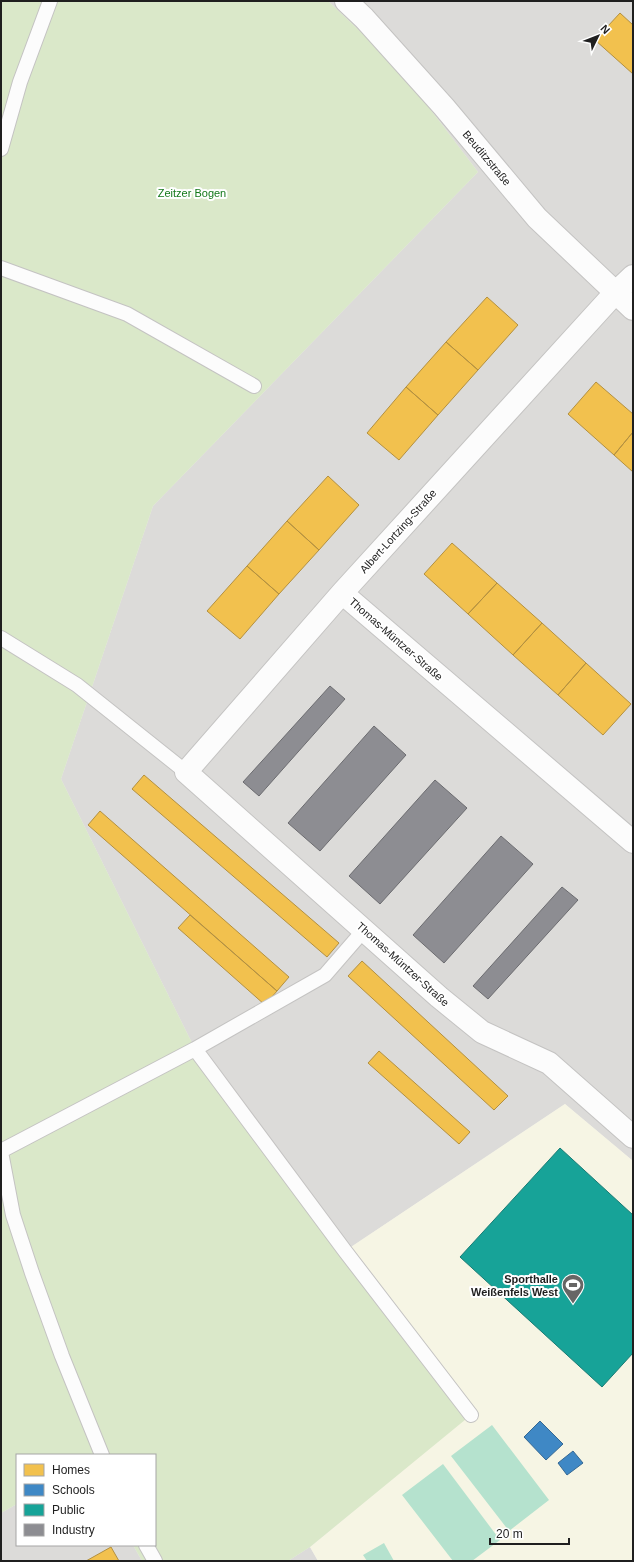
<svg xmlns="http://www.w3.org/2000/svg" width="634" height="1562" viewBox="0 0 634 1562" font-family="Helvetica,sans-serif">
<style>
.residential{fill:#dcdbd9}
.education{fill:#f6f5e4}
.grass{fill:#dae8c9}
.pitch{fill:#b5e2ce}
.homes{fill:#f2c14e;stroke:#b39040}
.schools{fill:#3f88c5;stroke:#356893}
.public{fill:#17a398;stroke:#197b74}
.industry{fill:#8d8d92;stroke:#6c6c70}
.lines{fill:none;stroke-linecap:round;stroke-linejoin:round}
.service-casing{stroke:#c4c3c2;stroke-width:16}
.minor-casing{stroke:#c4c3c2;stroke-width:24}
.service{stroke:#fcfcfc;stroke-width:14}
.minor{stroke:#fcfcfc;stroke-width:22}
.labels{text-anchor:middle;stroke-width:4;stroke-linejoin:round;paint-order:stroke}
.street-label{font-size:11px;fill:#1f1f1f;stroke:#fff}
.park-label{font-size:11px;fill:#127819;stroke:#fff}
.poi-label{font-size:11px;font-weight:bold;fill:#1f1f1f;stroke:#fff;text-anchor:end}
</style>
<rect width="100%" height="100%" fill="#edebe8"/>
<path class="residential" d="M328 1H633V1161L565 1104 345 1251 195 1049 61 779 153 506 478 172 399 68Z
M17 1504V1545H133L142 1561H1V1513Z
M310 1547 318 1561H288Z"/>
<path class="education" d="M565 1104 633 1161V1561H318L310 1547 470 1415 345 1251Z"/>
<path class="grass" d="M1 1H328L399 68 478 172 153 506 61 779 195 1049 471 1415 310 1547 288 1561H142L133 1545H155V1455H17V1504L1 1513Z"/>
<path class="pitch" d="M492 1425 549 1500 509 1531 451 1456Z
M443 1464 500 1540 472 1561H453L402 1495Z
M384 1543 394 1561H367L363 1555Z"/>
<path class="homes" d="M620 13 633 25V74L595 40Z
M487 297 518 325 478 370 446 342Z
M446 342 478 370 438 415 406 387Z
M596 382 633 414V432L614 455 568 414Z
M406 387 438 415 399 460 367 433Z
M633 432V472L614 455Z
M328 476 359 505 319 550 287 521Z
M287 521 319 550 279 594 247 566Z
M452 543 497 583 468 614 424 574Z
M247 566 279 594 240 639 207 611Z
M497 583 542 623 513 655 468 614Z
M542 623 586 663 558 695 513 655Z
M586 663 631 704 603 735 558 695Z
M144 775 339 943 327 957 132 789Z
M100 811 289 977 277 991 88 825Z
M190 915 277 991 265 1005 178 928Z
M362 961 508 1096 494 1110 348 976Z
M379 1051 470 1132 459 1144 368 1063Z
M111 1547 119 1561H86Z"/>
<path class="schools" d="M540 1421 563 1444 546 1460 524 1437Z
M573 1451 583 1463 567 1475 558 1463Z"/>
<path class="public" d="M560 1148 633 1215V1353L602 1387 460 1257Z"/>
<path class="industry" d="M330 686 345 699 259 796 243 782Z
M374 726 406 755 320 851 288 823Z
M435 780 467 808 380 904 349 876Z
M501 836 533 864 444 963 413 935Z
M562 887 578 900 488 999 473 986Z"/>
<g class="lines">
<g class="service-casing">
<path id="service" d="M1 149 20 82 50 1
M1 268 127 314 254 386
M1 638 77 685 186 772
M195 1049 325 975 364 930
M1 1151 195 1049 345 1251 471 1415
M1 1152 13 1215 32 1273 62 1356 102 1455
M146 1545 155 1561"/>
</g>
<g class="minor-casing">
<path id="minor" d="M346 1 364 18 444 107 537 218 633 309
M633 276 615 293 342 593 186 772 439 997 482 1032 549 1063 633 1137
M342 593 633 842"/>
</g>
<use href="#service" class="service"/>
<use href="#minor" class="minor"/>
</g>
<defs>
<g id="stadium-pin" transform="scale(1.15)"><path d="M0 17L-7.5 6A9.5 9.5 0 1 1 7.5 6Z" fill="#676665" stroke="#fff"/><path d="M0-5a6.5 5 0 1 0 0 10a6.5 5 0 1 0 0-10ZM-3.5-1.8h7v3.6h-7Z" fill="#fff"/></g>
</defs>
<g fill-rule="evenodd">
<use href="#stadium-pin" x="573" y="1285"/>
</g>
<g class="labels">
<g class="street-label">
<text transform="translate(487 158) rotate(50)" y="4">Beuditzstraße</text>
<text transform="translate(398 531) rotate(-48)" y="4">Albert-Lortzing-Straße</text>
<text transform="translate(396 639) rotate(41)" y="4">Thomas-Müntzer-Straße</text>
<text transform="translate(403 964) rotate(42)" y="4">Thomas-Müntzer-Straße</text>
</g>
<g class="park-label">
<text x="192" y="197">Zeitzer Bogen</text>
</g>
<g class="poi-label">
<text x="558" y="1283">Sporthalle<tspan x="558" dy="13">Weißenfels West</tspan></text>
</g>
</g>
<rect width="634" height="1562" fill="none" stroke="#1f1f1f" stroke-width="4"/>
<rect x="16" y="1454" width="140" height="92" fill="#ffffff" stroke="#a5a5a5"/>
<rect x="24" y="1464" width="20" height="12" fill="#f2c14e" stroke="#a5a5a5"/>
<text x="52" y="1474" font-size="12" fill="#1f1f1f">Homes</text>
<rect x="24" y="1484" width="20" height="12" fill="#3f88c5" stroke="#a5a5a5"/>
<text x="52" y="1494" font-size="12" fill="#1f1f1f">Schools</text>
<rect x="24" y="1504" width="20" height="12" fill="#17a398" stroke="#a5a5a5"/>
<text x="52" y="1514" font-size="12" fill="#1f1f1f">Public</text>
<rect x="24" y="1524" width="20" height="12" fill="#8d8d92" stroke="#a5a5a5"/>
<text x="52" y="1534" font-size="12" fill="#1f1f1f">Industry</text>
<g transform="translate(598 36) rotate(47)" stroke="#ffffff" stroke-width="3" paint-order="stroke">
<path d="M0-3L7 15L0 10L-7 15Z" fill="#1f1f1f"/>
<text y="-6" font-size="11" font-weight="bold" text-anchor="middle" fill="#1f1f1f">N</text>
</g>
<path d="M490 1538v6h79v-6" fill="none" stroke="#1f1f1f" stroke-width="2"/>
<text x="496" y="1538" font-size="12" fill="#1f1f1f" stroke="#ffffff" stroke-width="3" paint-order="stroke">20 m</text>
</svg>
